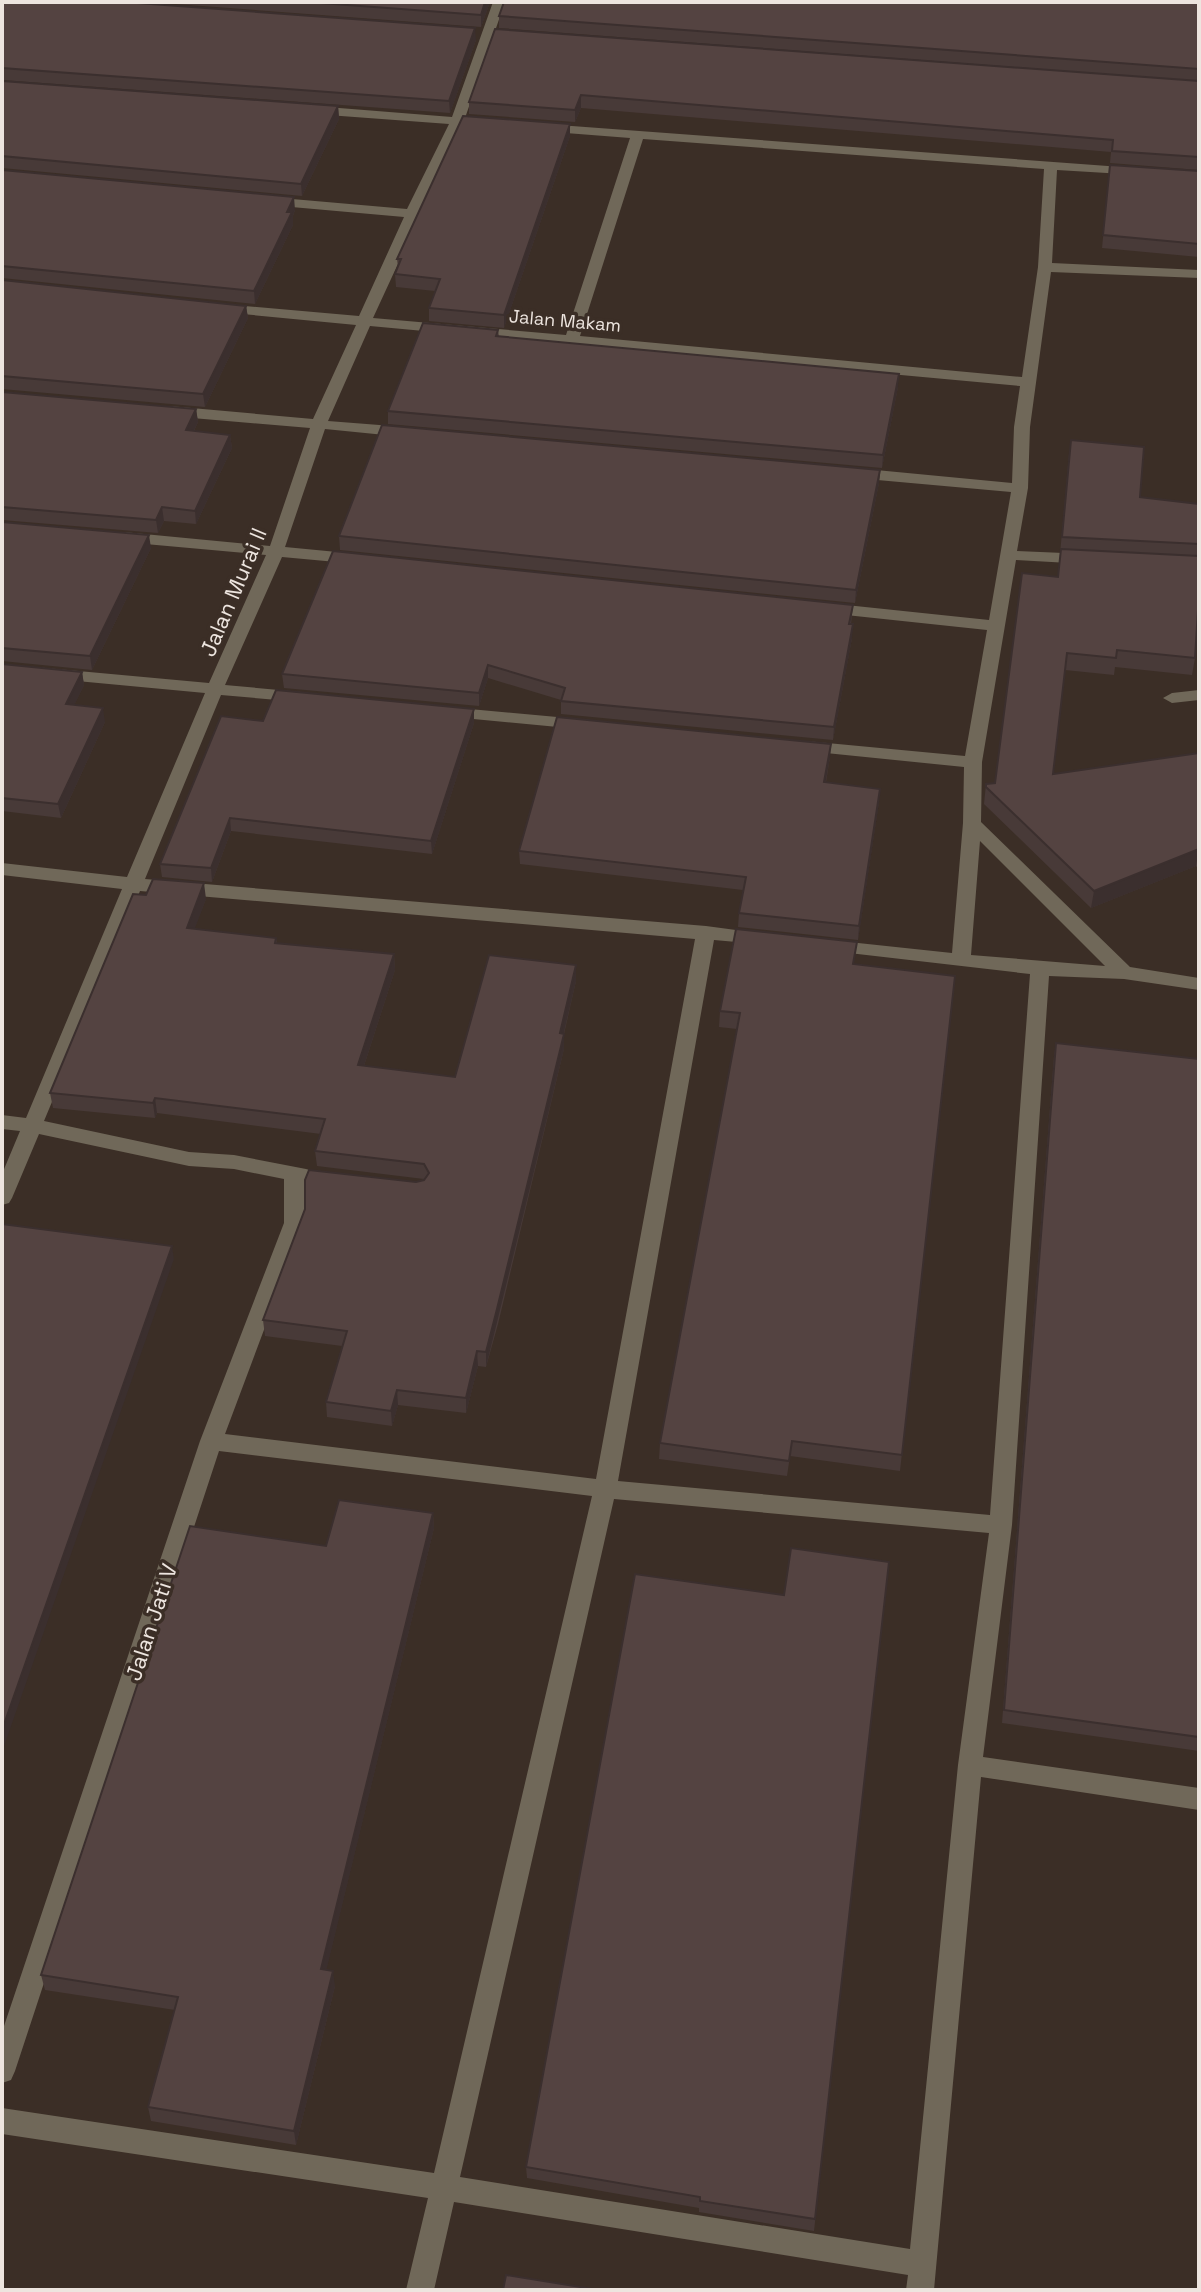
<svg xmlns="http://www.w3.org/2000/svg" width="1201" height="2292" viewBox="0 0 1201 2292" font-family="'Space Grotesk',sans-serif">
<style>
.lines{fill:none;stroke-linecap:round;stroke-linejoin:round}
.minor{fill:#706859;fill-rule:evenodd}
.wall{fill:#483a38}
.shaded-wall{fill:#3b2f2e}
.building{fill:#544341;stroke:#3b2f2e;stroke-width:2}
.labels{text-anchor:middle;stroke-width:7;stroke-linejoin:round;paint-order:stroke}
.far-street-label{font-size:18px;fill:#ede5df;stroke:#3b2e26}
.street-label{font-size:22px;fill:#ede5df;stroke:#3b2e26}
</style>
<rect width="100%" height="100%" fill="#3b2e26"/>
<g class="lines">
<path class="minor" d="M493 2H505L465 118 476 122 462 125 373 318 566 335 630 138 540 131 538 128 545 124 1135 168 1140 169V175L1057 170 1052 263 1199 270V278L1051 272 1030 427 1028 488 1017 551 1087 554 1095 559 1087 564 1016 560 982 762 981 822 1130 967 1199 978V990L1124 979 1049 976 1012 1525 983 1757 1199 1788V1810L981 1777 934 2290H906L908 2275 454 2202 434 2290H406L428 2198 2 2134V2108L434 2173 592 1496 219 1451 15 2071 11 2080 2 2083V2032L200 1441 284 1223V1179L234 1169 189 1166 39 1134 12 1198 9 1203 2 1205V1174L20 1131 2 1129V1115L26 1118 122 889 2 875V863L127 877 205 693 2 674V664L209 683 266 555 123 542 115 537 123 532 270 546 310 428 169 416 161 411 169 406 313 419 356 325 221 312 214 308 221 304 359 316 404 217 269 205 262 201 269 197 407 209 449 124 314 114 307 110 314 106 452 117ZM643 139 1044 169 1038 267 1022 377 580 336ZM370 326 1020 386 1014 427 1012 483 855 468 847 473 855 478 1011 492 989 620 827 603 819 608 827 613 987 630 965 756 806 741 797 746 806 751 964 767 963 823 952 953 830 940 823 942 821 946 823 950 1030 974 990 1515 618 1481 714 940 759 944 766 942 768 938 766 934 706 926 145 879 221 695 301 702 310 697 301 692 225 685 282 557 358 564 366 559 358 554 285 547 325 429 405 437 413 432 405 427 328 421ZM980 841 1105 966 971 955ZM140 891 695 939 596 1479 225 1434 304 1223V1183L313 1181 316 1176 313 1171 306 1169 234 1155 189 1152 44 1121ZM614 1499 989 1533 958 1765 910 2249 460 2177Z
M1199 690V700L1172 703 1163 698 1172 693Z
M448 707 579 719 588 724 579 729 442 716 439 712Z"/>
</g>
<path class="wall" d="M2 2 476 40 450 113 2 80Z
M148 2H490L481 27Z
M1199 2V170L1110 163 1111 152 581 108 575 122 469 114V102L495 29 1173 79 499 28V16Z
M2 81 338 106 339 119 302 196 2 168Z
M570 124V136L504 328 429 321V308L435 291 396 287 395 274 398 267 397 259Z
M1110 165 1199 171V257L1102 248Z
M2 170 295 210 293 216V225L255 304 2 278Z
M2 280 246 306 248 318 205 407 2 389Z
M498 330 499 337 898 387 882 468 388 424V411Z
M2 392 196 409 198 422 194 431 230 435 232 448 196 524 164 521 158 533 2 520Z
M1069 453 1140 497 1199 504V594L1195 658 1192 675 1115 667 1114 675 1065 670 1053 774 1199 753V870L1196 866 1091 908 984 804 986 784 995 783 1058 577Z
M880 470 879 483 855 603 340 550 339 536Z
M2 522 151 548 92 670 2 661Z
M853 605 851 624 852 638 833 740 561 714V700L488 678 479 706 284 688 282 674Z
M2 664 82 672 84 685 74 705 105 722 61 818 2 811Z
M474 709V723L432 854 231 831 212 882 162 877 160 864 263 721Z
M830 757 826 782 879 802 858 940 738 927 739 913 743 890 520 864 519 851Z
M206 899 194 929 276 938 277 943 394 954 395 970 364 1066 455 1077 576 981 564 1034V1049L498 1324 486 1367 478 1366 466 1413 398 1405 392 1426 327 1417 326 1402 342 1346 265 1336 263 1320 416 1182 424 1179 317 1166 315 1151 321 1134 157 1113 155 1118 53 1108 50 1093Z
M854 964 955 976 900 1471 790 1456 787 1476 659 1459 660 1443 737 1029 719 1027 720 1011Z
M1056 1043 1199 1059V1751L1002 1723 1054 1056Z
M433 1513 434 1528 326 1970 335 1986 296 2145 151 2121 148 2107 175 2010 45 1990 41 1975 326 1546Z
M889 1562 814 2231 699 2212V2208L527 2178 526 2167 784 1595Z"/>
<path class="shaded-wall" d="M485 2H490L481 27V15Z
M475 28 476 40 450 113 449 101Z
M581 95V108L575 122V110Z
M338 106 339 119 302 196 301 184Z
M570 124V136L504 328V315Z
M294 197 295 210 293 216V225L255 304 254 291Z
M246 306 248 318 205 407 203 394Z
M899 374 898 387 882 468 883 455Z
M196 409 198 422 188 443 186 430Z
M230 435 232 448 196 524 195 511Z
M880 470 879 483 855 603 856 590Z
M162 507 164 521 158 533 156 520Z
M149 535 151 548 92 670 90 656Z
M853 624 852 638 833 740 834 727Z
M488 665V678L479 706V693Z
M82 672 84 685 68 718 66 704Z
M103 708 105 722 61 818 58 804Z
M474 709V723L432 854 431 841Z
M831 744 830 757 823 796 824 782Z
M880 789 879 802 858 940 859 926Z
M230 818 231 831 212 882 211 868Z
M1199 849 1196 866 1091 908 1094 891Z
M204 883 206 899 189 944 187 928Z
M394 954 395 970 359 1081 358 1065Z
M576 965V981L560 1049V1033Z
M564 1034V1049L486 1367V1352Z
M155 1098 157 1113 155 1118 153 1103Z
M172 1246 174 1259 2 1752V1730Z
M477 1351 478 1366 466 1413V1398Z
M397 1390 398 1405 392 1426 391 1411Z
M433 1513 434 1528 323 1984 321 1969Z
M333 1971 335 1986 296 2145 294 2131Z"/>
<path class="building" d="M2 2H124L475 28 449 101 2 68Z
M307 2H485L481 15Z
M504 2H1199V69L499 16Z
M495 29 1199 81V157L1112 151 1113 140 581 95 575 110 469 102Z
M2 81 338 106 301 184 2 156Z
M463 116 570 124 504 315 429 308 440 279 395 274 401 259H397Z
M1110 165 1199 171V244L1103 235Z
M2 170 294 197 287 212H292L254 291 2 266Z
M2 280 246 306 203 394 2 376Z
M423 323 498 330 496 336 899 374 883 455 388 411Z
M2 392 196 409 186 430 230 435 195 511 162 507 156 520 2 507Z
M382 425 880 470 856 590 339 536Z
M1071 440 1144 447 1140 497 1199 504V544L1062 537Z
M2 522 149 535 90 656 2 648Z
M1061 549 1199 556V594L1195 658 1117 650 1116 658 1067 653 1053 774 1199 753V849L1094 891 986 787V784L995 783 1022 573 1058 577Z
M333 551 853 605 849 624H853L834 727 561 701 565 688 488 665 479 693 282 674Z
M2 664 82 672 66 704 103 708 58 804 2 798Z
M276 690 474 709 431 841 230 818 211 868 160 864 221 716 263 721Z
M557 717 831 744 824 782 880 789 859 926 739 913 746 877 519 851Z
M153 879 204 883 187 928 276 938 275 943 394 954 358 1065 455 1077 489 955 576 965 560 1033 564 1034 497 1309 486 1352 477 1351 466 1398 397 1390 391 1411 326 1402 347 1331 263 1320 305 1209V1180L309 1170 416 1182 424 1180 429 1173 424 1164 315 1151 325 1119 155 1098 153 1103 50 1093 133 894 146 895Z
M736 929 857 942 853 964 955 976 902 1455 792 1441 789 1461 660 1443 740 1013 720 1011Z
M1056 1043 1199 1059V1737L1004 1710Z
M2 1224 172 1246 2 1730Z
M339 1500 433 1513 321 1969 333 1971 294 2131 148 2107 178 1997 41 1975 190 1526 326 1546Z
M791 1548 889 1562 815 2219 700 2201V2197L526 2167 635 1574 784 1595Z
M506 2275 599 2290H503Z"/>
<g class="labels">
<g class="far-street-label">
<text transform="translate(565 321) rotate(5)" y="6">Jalan Makam</text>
</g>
<g class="street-label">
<text transform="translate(233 592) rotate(-67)" y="8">Jalan Murai II</text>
<text transform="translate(151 1622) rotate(-72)" y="8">Jalan Jati V</text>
</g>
</g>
<rect width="1201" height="2292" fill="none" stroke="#ede5df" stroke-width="8"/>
</svg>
